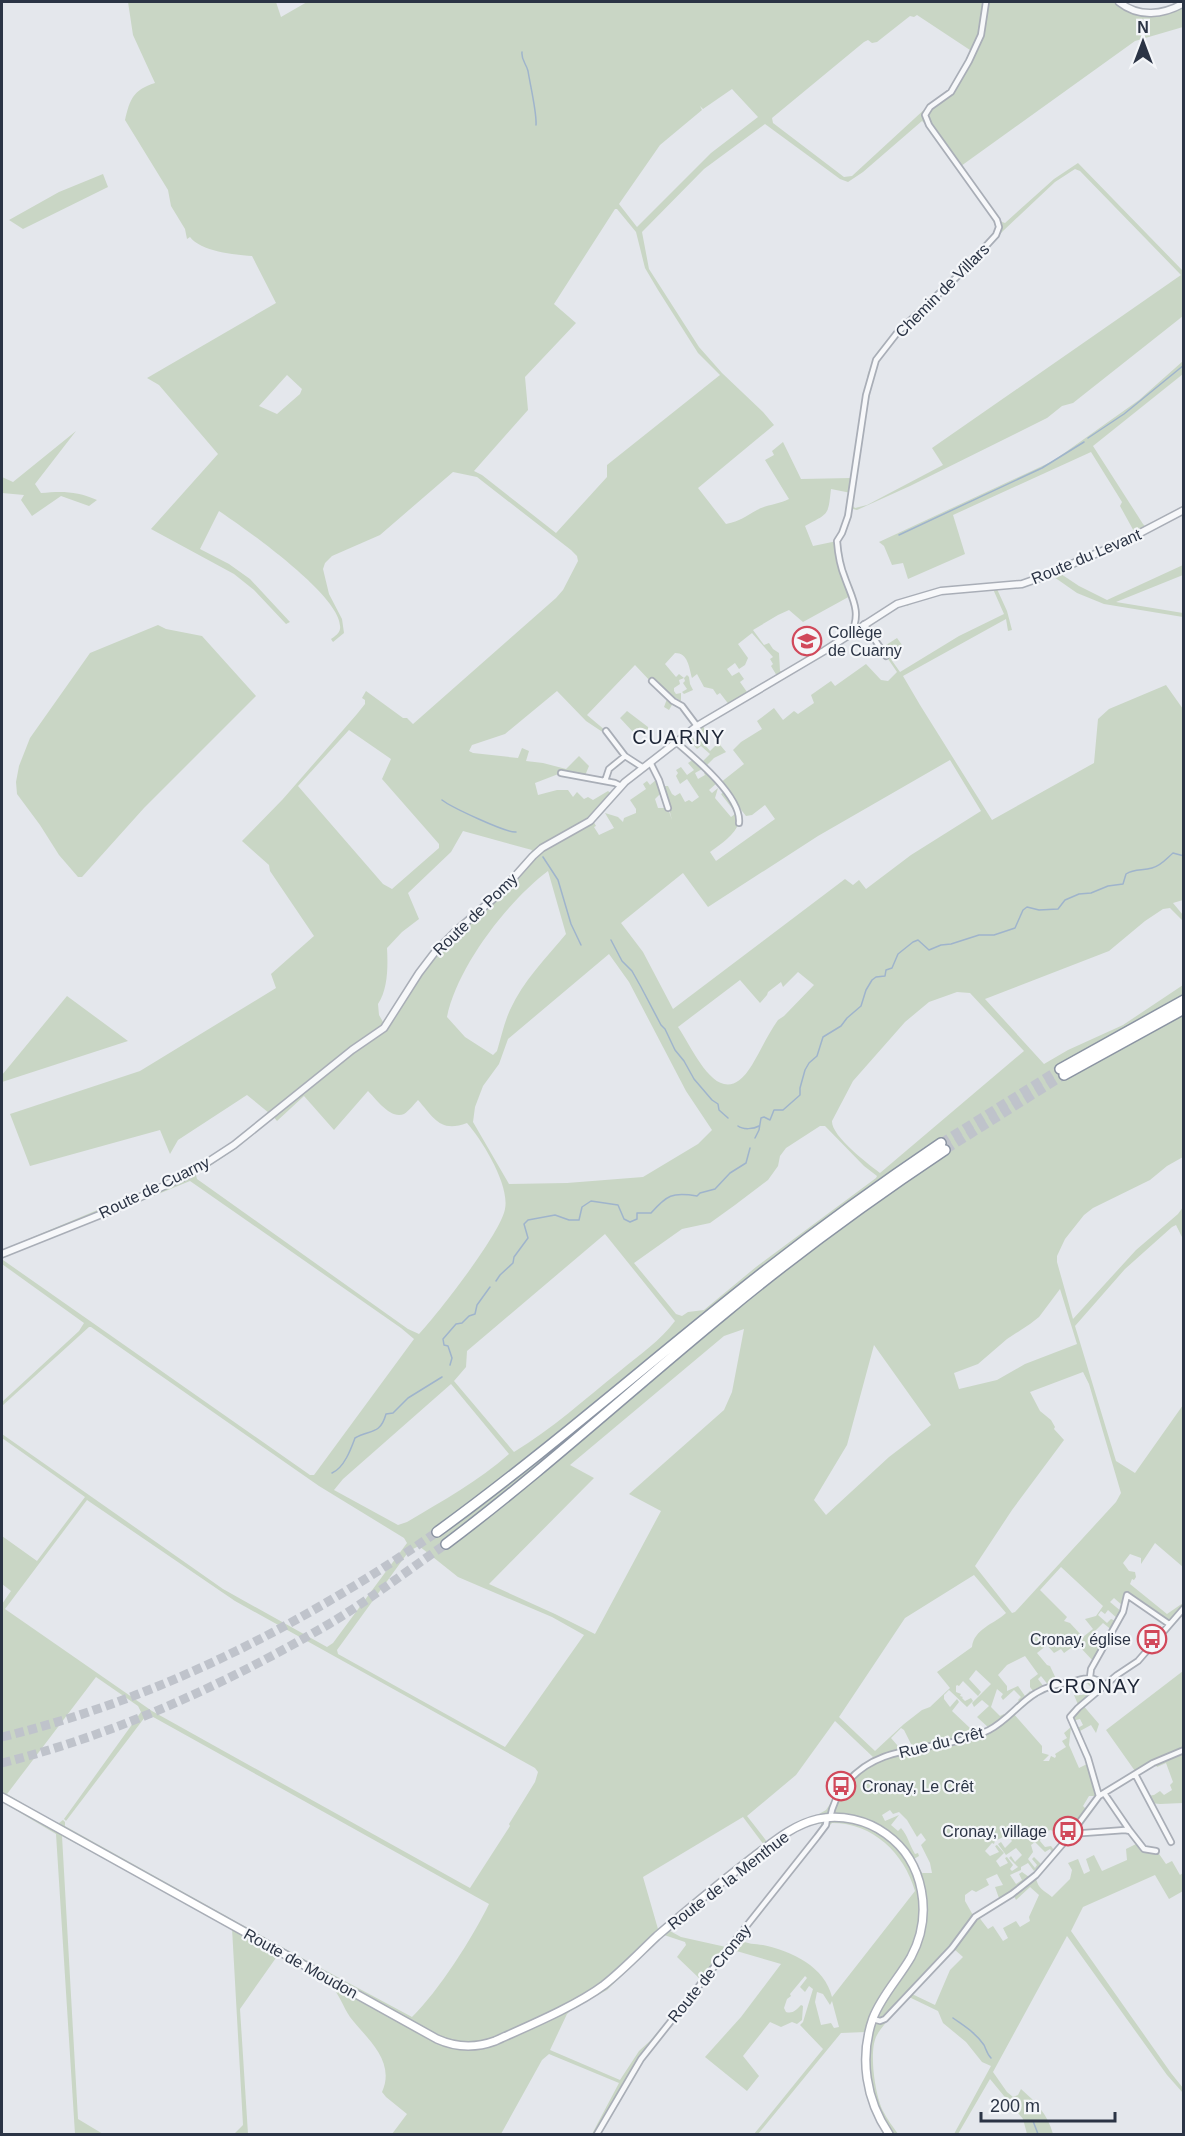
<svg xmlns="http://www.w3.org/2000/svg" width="1185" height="2136" viewBox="0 0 1185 2136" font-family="Arial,sans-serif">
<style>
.green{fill:#c9d6c5;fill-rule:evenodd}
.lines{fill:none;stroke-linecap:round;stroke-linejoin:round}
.stream{stroke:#9fb4cc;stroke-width:1.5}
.motorway-tunnel{stroke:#bfc3cb;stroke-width:9;stroke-dasharray:9 4.5;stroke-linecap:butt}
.minor-casing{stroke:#a9aeb7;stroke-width:8}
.tertiary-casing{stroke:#a9aeb7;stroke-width:9}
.secondary-casing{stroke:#a9aeb7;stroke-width:10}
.motorway-casing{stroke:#8b94a3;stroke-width:12}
.minor{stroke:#f7f8fa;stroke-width:4.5}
.tertiary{stroke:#f7f8fa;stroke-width:6}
.secondary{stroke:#fff;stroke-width:7}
.motorway{stroke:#fff;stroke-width:9}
.labels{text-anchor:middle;stroke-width:4.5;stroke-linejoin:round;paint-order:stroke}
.street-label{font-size:16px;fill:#2b3445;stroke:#f4f6f9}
.poi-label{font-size:16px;fill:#2b3445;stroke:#f4f6f9;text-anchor:start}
.quarter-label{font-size:20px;letter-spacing:1.5px;fill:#1d2536;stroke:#f4f6f9}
</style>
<rect width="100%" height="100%" fill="#e4e7ec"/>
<path class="green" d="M128 2H276L281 17 307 2H1124C1138 9 1154 13 1169 7 1175 5 1177 2 1183 2V27L1135 41 961 166 996 216 1002 222 1005 223 1054 179 1078 163 1183 271V316L1073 403 1062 406 1047 418 910 486 857 510 849 508 851 493 831 489C828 516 829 513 805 526L813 546 837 541 838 556 852 595 803 622 789 610 778 615 753 630 764 645 769 643 773 649 779 653 780 671 784 672 777 676 771 666 773 664 770 659 773 657 752 633 738 644 748 658 745 665 739 669 735 663 727 669 732 676 739 672 744 679 740 682 747 692 752 688 754 691 730 706 720 693 717 695 713 689 704 687 697 674 692 678C689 667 688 653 675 653L665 664 676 677 679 674 684 678 687 675 689 677 690 684 693 690 684 694 682 692 687 689 683 683 685 681 684 678 679 680 680 684 674 688V691L676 694 681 693V701L676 698 669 710 664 707 667 699 635 665 587 715 606 731 604 733 586 721 557 691 505 734 472 745 469 751 473 753 518 758 522 748 529 751 526 761 543 763 566 769 579 756 589 766 584 778 561 773 535 783 538 795 557 790H568L573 797 577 792 584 799 588 797 593 800 608 791 613 795 592 819 596 826 594 827 599 835 614 828 605 813 618 817 623 822 624 818 636 813V809L630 800 646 789 643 784 647 781 650 785 657 779 661 793 655 799 658 808H668L672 820 663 786H668L672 794 675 796 680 793 685 802 689 800 692 802 699 797 687 779 680 784 676 776 678 773 676 770 681 767 687 775 694 770 688 763 694 759 704 768 695 773 698 779 705 775 704 773 707 771 717 783 709 790 712 793 718 788 715 798 731 817 735 814V812L721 794 725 791 732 799 740 821C734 836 722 843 710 852L716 861 775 819 765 805 752 815 746 816 720 783 744 764 733 750 741 742 762 729 757 721 774 708 783 720 794 711 798 714 814 703 811 695 831 681 835 686 866 664 881 680 888 681 897 672 886 656 888 655 883 647 897 638 902 645 888 655 900 672 959 636 1004 614 993 589C965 590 932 593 907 606L906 604 942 589 960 585 961 587 1022 583 1136 535 1120 506 1122 502 1091 452 953 515 965 554 908 579 903 563 892 565 884 546 879 542 1053 461 1139 400 1183 361V374L1093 446 1143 524 1145 526 1183 506V514L1109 552 1061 574 1079 586 1107 600 1183 565V575L1116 602 1183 613V617L1104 604 1077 593 1054 577 1025 586 997 589 1007 611 1012 630 1008 631 1006 619 903 676 920 705 992 820 1094 763 1098 719 1109 709 1166 685 1183 709V900L1173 903 1183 915V921L1170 908 1163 909 1145 921 1109 951 985 999 1044 1064 1068 1050 1123 1025 1183 985V1157L1167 1166 1150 1180 1093 1208 1084 1215 1065 1239 1057 1256V1262L1073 1319 1136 1250 1178 1214 1183 1207V1239L1176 1225 1172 1227 1125 1269 1075 1326 1116 1461 1135 1473 1183 1405V1567L1155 1543 1141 1564V1558L1130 1554 1123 1563 1129 1571 1135 1572 1136 1577 1134 1580 1132 1579 1130 1584 1167 1614 1183 1603V1607L1168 1623 1127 1595 1123 1606 1114 1598 1110 1602 1122 1612 1119 1620 1108 1610 1105 1614 1101 1611 1098 1615 1107 1623 1111 1619 1118 1622 1113 1631 1103 1623 1091 1635 1099 1645 1102 1642 1105 1644 1094 1662 1079 1646 1073 1649 1071 1648 1064 1653 1061 1649 1054 1653 1047 1645 1037 1653 1047 1665 1050 1666 1058 1683 1049 1686 1041 1676 1038 1679 1044 1687 1033 1691 1030 1687V1680L1038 1674 1025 1656 1007 1665 998 1675 1007 1686V1691L1018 1686 1025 1696 1030 1691 1033 1694 1021 1704 1018 1700 1021 1697 1014 1690 1003 1700 1001 1697 1003 1694 997 1689 991 1707 1000 1716 1004 1714 1006 1717 1013 1713 1042 1746V1753L1049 1755 1043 1761H1049L1051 1756 1055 1758 1056 1756 1055 1754 1066 1747 1062 1741 1067 1738 1064 1733 1071 1727 1069 1745 1079 1768 1089 1763 1098 1796H1089L1083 1806 1087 1810 1067 1838 1061 1833 1050 1830 1041 1837 1040 1841 1045 1847 1051 1846 1054 1850 1056 1849 1053 1853 1050 1849 1045 1852 1035 1842 1031 1845 1033 1852 1028 1859 1035 1868 1037 1865 1032 1859 1034 1857 1041 1864 1034 1871 1028 1863 1021 1867V1870L1010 1875 1016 1884 1022 1880 1019 1874 1022 1872 1029 1877 1000 1901 995 1887 1003 1885 997 1874 986 1879 989 1885 976 1892 972 1890 965 1895V1901L974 1917 912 1994 935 2005 950 1970 963 1957 954 1949 978 1916 988 1929 993 1926 1003 1941 1008 1938 1003 1928 1016 1921 1020 1927 1030 1921 1029 1917 1039 1895 1030 1887 1016 1900 1014 1896 1036 1879C1039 1889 1042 1889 1052 1897L1070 1879 1072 1870 1068 1863 1078 1859 1084 1874 1090 1871 1086 1859 1094 1855 1102 1871 1127 1860 1126 1849 1138 1843 1143 1849 1157 1851 1166 1864 1172 1861 1180 1875 1183 1873V1891L1169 1899 1155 1875 1083 1907 1071 1931 1171 2073 1183 2088V2093L1167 2075 1067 1936 993 2072 1007 2092 1013 2097 1018 2095 1021 2089C1036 2102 1048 2115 1053 2134H1027L1023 2119 990 2079 958 2134H954L991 2066 982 2062 966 2042 943 2023 938 2011 909 1997C901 2007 880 2027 876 2037 869 2053 875 2095 883 2111 887 2119 893 2127 898 2134H886C865 2105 858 2067 866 2032L841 2033 758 2134H754L823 2049 800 2025 803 2022 813 1989 809 1986 805 1992 800 1987 807 1978 805 1976 790 1994 791 1996 787 1999 784 2008 786 2012C793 2014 796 2010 801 2005L803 2006 802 2020 797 2024 792 2022 781 2027 770 2022 743 2056 759 2076 747 2091 705 2057 741 2017 781 1964 733 1950 646 2056 630 2080 601 2134H592L619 2083 549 2054 542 2060 501 2134H392L407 2114 386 2097 382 2092C396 2061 367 2039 350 2017 343 2007 339 1993 330 1985 323 1977 289 1960 278 1955L240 2009 248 2134H234L243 2125 232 1928 62 1836 78 2119 103 2134H75L56 1834 2 1802V1604L11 1591 2 1584V1536L37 1561 85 1497 2 1438V1434L223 1589 327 1647 333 1643 407 1543 404 1538 319 1486 91 1327H89L2 1406V1402L79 1331 84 1323 2 1264V1250L181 1175 219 1153 269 1113 247 1095 178 1140 170 1154 160 1130 30 1166 10 1114 140 1071 276 988 271 974 314 936 270 871 269 865 242 841 283 799 357 714 365 704V700L362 698 366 691 403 718H407L413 724 556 598 563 590 578 561 577 556 571 550 477 477 453 472 380 535 332 556 325 563 323 569 329 594 342 619 344 633 333 642 331 639C335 636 339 634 340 629 345 598 244 528 219 511L200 549 229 564 250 579 290 622 286 624 254 590 234 574 151 529 218 454 159 385 147 378 276 303 252 256C235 255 200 251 190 237L187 239 185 229 171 206 168 190 125 120C130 99 133 90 155 83L133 35ZM917 15 973 52 951 89 927 107 852 176 844 177 773 123 772 118 864 42 868 40 872 43 877 42 910 16 914 17ZM732 89 758 117 711 153 637 227 619 204 660 145 702 110 700 106 703 109ZM922 121C933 129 992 214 996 227L992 235 962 270 889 338 878 351 868 373 851 478 801 479 783 442 772 451 774 455 765 460 789 499C779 504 766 505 757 510 744 517 741 521 726 524L698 488 774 425 763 412 722 373 699 347 649 269 642 232 704 169 765 124 840 179 848 182 863 172ZM1075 169 1080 171 1181 275 932 448 943 465 867 505 855 508 852 505 874 368 889 344 964 274 1003 231 1055 182ZM615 209H617L636 232 645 268 658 290 698 353 720 375 607 465V477L556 533 482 475 474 471 528 410 525 377 576 323 554 304ZM287 375 302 389 300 394 277 414 259 406ZM349 730 391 759 382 779 439 844V848L392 889 383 884 298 786ZM950 760 981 811 911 855 866 889 859 880 853 885 845 879 673 1009 643 952 621 923 683 873 708 907 818 836ZM463 831 532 850 530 855 487 900 440 944 383 1022 379 1015 378 1004C388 989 388 966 387 948L402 932 419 919 408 893 451 852ZM548 871 566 934C546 958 523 981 510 1010 504 1023 501 1038 497 1051L493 1055 465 1037 447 1017C457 967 508 901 548 871ZM609 954 629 982 686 1091 712 1130 698 1144 643 1177 567 1183 509 1184 473 1122 475 1107 483 1086 499 1064 508 1039ZM798 972 814 985 784 1016 778 1020C768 1034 761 1050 752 1065 721 1116 696 1054 678 1027L740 980 760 1003 767 995 768 992 781 982 783 987ZM957 992 970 993 1024 1051 880 1173C868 1164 831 1136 832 1121L853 1081 905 1022 929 1002ZM368 1091C376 1099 391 1120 404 1114 409 1111 414 1104 418 1100 434 1118 440 1133 467 1123 482 1140 510 1185 505 1209 501 1233 437 1315 419 1334L408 1329 197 1179 196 1175 234 1150 256 1132 254 1130 272 1115 277 1121 304 1096 334 1130ZM820 1126H825L864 1166 877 1176 876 1178 756 1267 704 1310 688 1312 682 1316 676 1314 634 1263 682 1229 710 1223 735 1205 768 1180 778 1166 780 1156 786 1148ZM190 1181 401 1328 414 1339 314 1475H310L3 1260 2 1258ZM605 1234 675 1321C660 1341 639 1355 620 1371 585 1399 552 1429 514 1452L454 1381 466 1367 467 1351ZM1060 1289 1077 1344 1025 1364 997 1380 959 1389 954 1373 978 1364 1007 1339 1030 1324 1039 1317ZM744 1329 732 1392 724 1410 629 1494 661 1511 595 1634 555 1614 489 1584 594 1478 570 1465 724 1336ZM874 1345 931 1425 889 1457 826 1515 814 1500 847 1445ZM1083 1372 1089 1384 1121 1493 1116 1502 1015 1612 1012 1613 975 1566 1012 1510 1064 1440 1054 1429 1055 1427 1051 1420 1040 1411 1030 1392ZM451 1384 509 1454C479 1481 442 1501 407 1522L398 1525 334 1490 343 1479ZM87 1500 235 1601 535 1768 538 1772 535 1782 509 1824 510 1826 470 1888 152 1711 5 1609ZM419 1546 458 1577 552 1617 584 1635 505 1747 338 1654 337 1650 409 1551ZM1061 1567 1103 1606 1096 1616 1085 1619 1093 1629 1083 1637 1070 1623 1064 1621 1067 1617 1040 1590ZM974 1575 1006 1613C994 1624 974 1629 972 1647L937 1672 950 1688 930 1707 922 1710 904 1724 875 1751 839 1717 905 1618ZM976 1670 991 1684 972 1703 974 1707 982 1700 989 1706 977 1717 990 1729 981 1733 971 1729 952 1711 959 1702 957 1699 950 1707 944 1699V1695L949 1690 967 1707 973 1701 971 1698 965 1701 962 1698 963 1697 960 1696 961 1694 956 1692V1686L957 1685 959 1686 963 1681 978 1696 981 1692 969 1679ZM96 1677 138 1706 141 1712 64 1819 66 1821 145 1717 149 1715 155 1718 489 1904C473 1937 438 1992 412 2017L289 1951 65 1826V1822L63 1820 59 1823 53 1821 7 1794ZM835 1721 873 1757 848 1778 826 1810 768 1843 747 1816 796 1775ZM901 1728 904 1730 914 1750 904 1753 891 1738ZM890 1810 893 1814 899 1812 907 1820 917 1837 921 1833 926 1840 921 1845 930 1863 932 1873H922L914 1859 919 1856 918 1853 915 1854C909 1844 908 1836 901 1828L898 1831 891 1825 899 1815 885 1821 882 1815ZM743 1817 764 1845 727 1872 658 1929 643 1877ZM821 1823V1826H829L832 1823C873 1823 904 1853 915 1891L832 1997C825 1967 792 1951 763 1945 755 1944 747 1944 740 1940L828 1828 821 1827 726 1947 681 1937 670 1931 770 1848 802 1828ZM1007 1835 1012 1841 1005 1848 1001 1842 998 1844 1006 1855 1016 1848 1022 1855 1015 1862 1011 1856 1009 1858 1018 1867 1012 1871 1010 1869 1013 1865 1007 1857 1005 1858 1008 1863 1000 1867 996 1861 1004 1853 997 1845 995 1846 999 1852 990 1856 985 1851 992 1843 994 1844 995 1841ZM664 1935 685 1942 686 1945 677 1957 701 1980 650 2041 639 2051 620 2080 550 2050 567 2014 575 2007 607 1990ZM817 1992 823 1994 830 2005 832 2001 839 2027 834 2028 831 2023 821 2025 815 2002Z
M103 174 108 187 23 229 9 220 59 192Z
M76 431 35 484 41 493C62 491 77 491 97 500L89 506 61 496 32 516 21 500 24 495 2 493V477L13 482Z
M158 625 166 629 202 636 256 696 144 808 82 877H78L59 855 40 825 17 794 16 782 19 766 30 738 90 653Z
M627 711 648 727V730L645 729 643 732 639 730 636 734 633 732 620 718Z
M703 726 709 737 705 745 710 751 720 741 721 746 726 752 714 758 707 765 703 761 710 754 701 746 697 749 688 739 682 744 681 742 691 734 695 741 701 737 697 729Z
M67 996 128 1041 2 1082V1075Z
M1183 1671V1748L1153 1761 1135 1771 1106 1730Z
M1090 1678 1105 1685 1082 1704 1099 1724 1096 1733 1091 1725 1080 1731 1076 1730V1729L1083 1725 1080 1719 1072 1721 1070 1717 1079 1707 1074 1695H1082L1090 1691 1092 1688 1087 1683 1078 1687 1073 1693 1069 1682Z
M1183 1752V1803L1160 1804 1150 1803 1146 1796 1154 1795 1160 1791 1164 1795 1172 1790 1170 1785 1173 1782 1166 1763 1157 1767 1155 1764Z"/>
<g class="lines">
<path class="stream" d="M522 52C521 60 526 63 528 71 530 84 537 113 536 125
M1088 438 1124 414 1184 365
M899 535 1042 468 1084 442
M442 800C451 807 506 833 516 832
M543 857 558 880 571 924 581 945
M611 940 622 961 632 971 641 987 661 1025 665 1029 675 1050 684 1061 694 1079 712 1100 718 1104 719 1110 728 1118
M738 1126C743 1130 754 1129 759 1126
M755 1138 759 1130 761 1118 764 1117 770 1120 774 1110H783L800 1095V1088L805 1070 809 1063 817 1056 823 1037 841 1026 847 1018 861 1006 866 990 872 980 876 977 885 976 886 970 892 968 898 954 913 942 918 940 929 950 941 945 951 944 979 935H994L1015 928 1023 910 1027 907 1039 910 1058 909 1065 900 1079 894 1091 893 1108 886 1123 884 1126 874C1135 868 1142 871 1152 868 1161 866 1166 859 1173 853L1184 856
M496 1281 500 1275 513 1263 514 1257 528 1238 524 1224 528 1220 555 1215 569 1220H579L582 1207 591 1201 618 1205 624 1219 630 1222 637 1219V1213H651C667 1195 672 1192 697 1196L700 1193 715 1189 730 1173 746 1163 750 1148
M450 1365 452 1358 448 1346 444 1345 443 1339 456 1324 462 1323 469 1316 475 1314 477 1305 490 1287
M332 1473C344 1468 351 1449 355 1438 369 1429 380 1436 386 1414L393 1413 408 1398 442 1377
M953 2018C964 2026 976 2033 984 2045 986 2049 987 2054 991 2058
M1033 2121 1038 2134"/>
<path class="motorway-tunnel" d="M941 1143 1060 1069
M945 1150 1064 1075
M2 1737C159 1699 304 1624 437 1532
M2 1763C117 1734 226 1684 329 1624 369 1600 407 1571 446 1544"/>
<g class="minor-casing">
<path id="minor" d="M864 624 886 656
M851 633C862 613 852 598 845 578 840 566 838 554 837 541L842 533 848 516 866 395 876 360 897 333 963 271 996 235 999 227 997 220 929 125 925 115 930 107 951 92 969 61 981 35 986 2
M652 681 673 701 682 706 697 726
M606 731 625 756
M676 742C695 758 742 797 739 823
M650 762 659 780 668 808
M561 773 615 783 621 786
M605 781 609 769 625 756 642 767
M1090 1677 1091 1669 1123 1612 1127 1595 1169 1624
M1135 1774 1171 1842
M1104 1793 1130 1831
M1099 1796 1088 1758 1070 1717 1078 1708 1117 1675 1138 1661 1184 1608
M830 1818C832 1806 838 1794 846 1784 881 1739 942 1754 989 1730 1007 1721 1019 1703 1036 1693 1047 1686 1059 1684 1071 1682 1087 1678 1091 1675 1105 1685
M1070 1834 1125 1830 1130 1831 1144 1849 1156 1851
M873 2019 880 2021 885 2019 952 1948 975 1917 1012 1894 1036 1875 1067 1839 1099 1796 1153 1763 1184 1750
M597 2134 641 2059 817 1837 826 1825 827 1818"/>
</g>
<g class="tertiary-casing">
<path id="tertiary" d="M1119 2C1139 18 1163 15 1184 3
M2 1254 117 1208 155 1190 188 1175 234 1145 352 1050 384 1028 419 973 435 952 456 931 501 892 533 856 542 848 590 821 625 782 697 726 824 651 897 604 941 591 1022 584 1039 578 1121 543 1184 510"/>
</g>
<g class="secondary-casing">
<path id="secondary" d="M2 1797 437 2039C457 2048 476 2048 495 2041 528 2026 576 2006 604 1985 623 1970 640 1952 657 1936 688 1909 720 1883 752 1858 772 1843 792 1825 818 1819 841 1814 867 1820 886 1834 925 1862 933 1916 911 1957 899 1978 882 1995 873 2018 859 2058 866 2100 889 2134"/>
</g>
<g class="motorway-casing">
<path id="motorway" d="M1060 1069 1184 1000
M1064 1075 1184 1009
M437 1532C543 1455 641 1369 743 1288 807 1237 873 1189 941 1143
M446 1544C543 1471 632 1389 726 1312 796 1254 870 1200 945 1150"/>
</g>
<use href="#minor" class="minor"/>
<use href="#tertiary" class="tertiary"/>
<use href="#secondary" class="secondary"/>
<use href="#motorway" class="motorway"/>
</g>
<defs>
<g id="school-ring" transform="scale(1.5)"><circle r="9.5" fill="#f4f6f9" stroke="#d1495b" stroke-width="1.5"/><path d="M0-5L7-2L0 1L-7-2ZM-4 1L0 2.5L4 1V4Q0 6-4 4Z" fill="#d1495b"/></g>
<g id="bus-ring" transform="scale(1.5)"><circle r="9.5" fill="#f4f6f9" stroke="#d1495b" stroke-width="1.5"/><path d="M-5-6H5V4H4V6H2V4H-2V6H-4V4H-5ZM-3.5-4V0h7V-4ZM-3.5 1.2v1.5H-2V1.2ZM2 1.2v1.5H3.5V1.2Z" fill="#d1495b"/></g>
</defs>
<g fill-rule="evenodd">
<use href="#school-ring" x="807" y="641"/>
<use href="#bus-ring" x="1152" y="1639"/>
<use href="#bus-ring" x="841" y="1786"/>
<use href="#bus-ring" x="1068" y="1831"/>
</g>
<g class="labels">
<g class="street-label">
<text transform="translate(942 290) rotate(-45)" y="6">Chemin de Villars</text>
<text transform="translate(1086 556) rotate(-23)" y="6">Route du Levant</text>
<text transform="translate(475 914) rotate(-44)" y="6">Route de Pomy</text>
<text transform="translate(154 1187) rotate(-26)" y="6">Route de Cuarny</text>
<text transform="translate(941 1742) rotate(-14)" y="6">Rue du Crêt</text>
<text transform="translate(728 1880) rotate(-38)" y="6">Route de la Menthue</text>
<text transform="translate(301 1963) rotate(29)" y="6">Route de Moudon</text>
<text transform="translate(709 1973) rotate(-51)" y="6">Route de Cronay</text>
</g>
<g class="poi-label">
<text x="828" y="638">Collège<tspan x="828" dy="18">de Cuarny</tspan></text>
<text x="1131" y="1645" text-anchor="end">Cronay, église</text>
<text x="862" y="1792">Cronay, Le Crêt</text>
<text x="1047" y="1837" text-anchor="end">Cronay, village</text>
</g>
<g class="quarter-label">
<text x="679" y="744">CUARNY</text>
<text x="1095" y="1693">CRONAY</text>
</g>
</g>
<rect width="1185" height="2136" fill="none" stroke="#2b3445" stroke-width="6"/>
<g transform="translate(1143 42)" stroke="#f4f6f9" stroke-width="4.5" paint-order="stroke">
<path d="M0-4.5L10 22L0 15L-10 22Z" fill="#2b3445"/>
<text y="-9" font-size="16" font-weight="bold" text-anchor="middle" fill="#2b3445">N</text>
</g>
<path d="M981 2112v9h134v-9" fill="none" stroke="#2b3445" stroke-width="3"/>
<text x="990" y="2112" font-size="18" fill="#2b3445" stroke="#f4f6f9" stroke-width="4.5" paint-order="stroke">200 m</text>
</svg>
